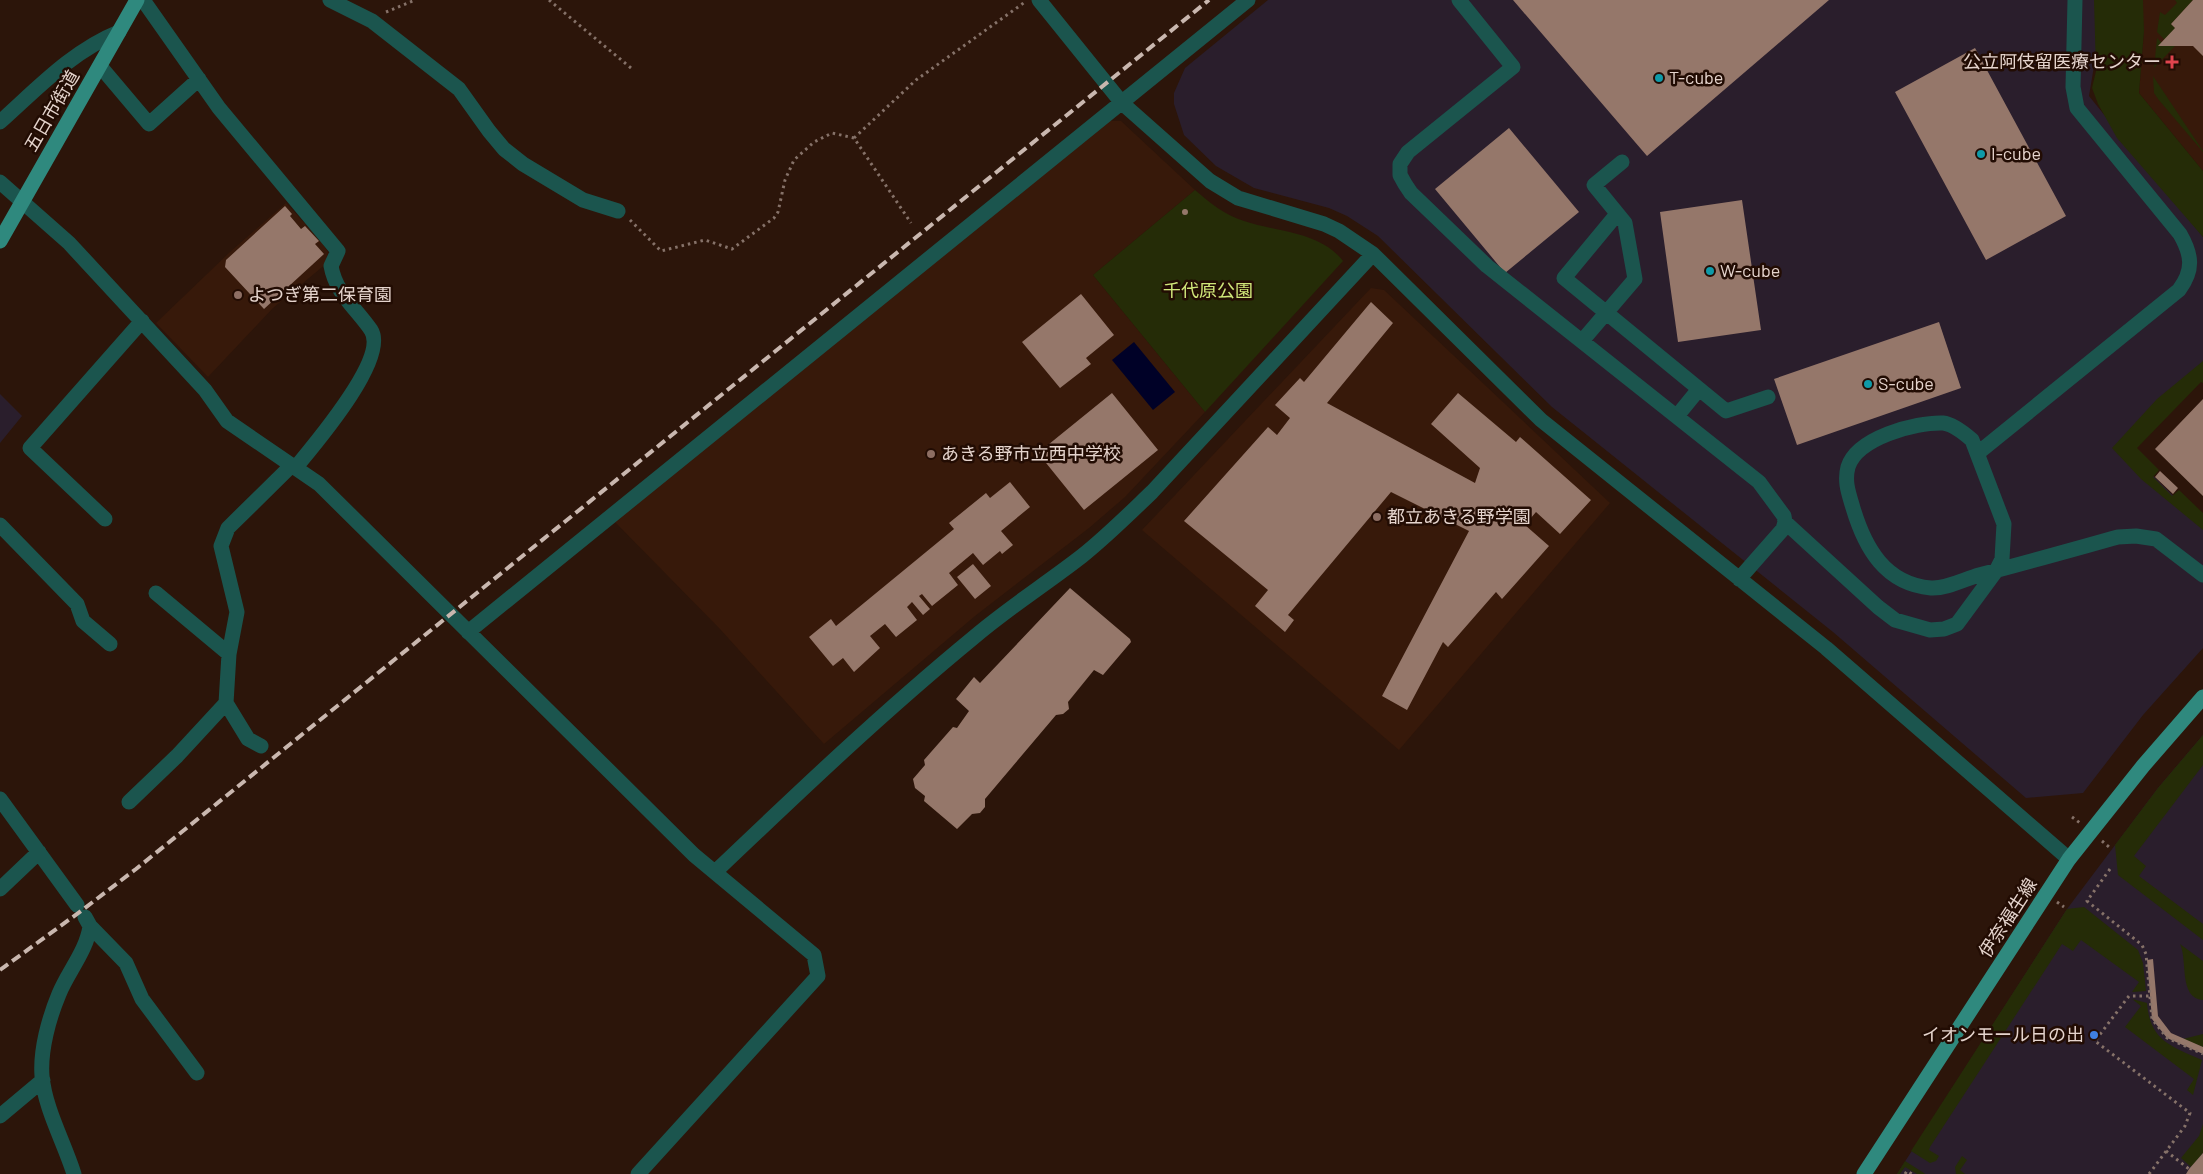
<svg xmlns="http://www.w3.org/2000/svg" width="2203" height="1174" viewBox="0 0 2203 1174" font-family="Barlow,'Noto Sans JP',sans-serif">
<style>
.commercial{fill:#2a1e2c}
.built{fill:#37190a}
.green{fill:#252c07}
.water{fill:#000127}
.building{fill:#95776a}
.lines{fill:none;stroke-linecap:round;stroke-linejoin:round}
.path{stroke:#867269;stroke-width:3;stroke-dasharray:2.5 4;stroke-linecap:butt}
.minor{stroke:#1b554e;stroke-width:15}
.major{stroke:#2f897e;stroke-width:15}
.rail{stroke:#c9b7af;stroke-width:4;stroke-dasharray:10 5;stroke-linecap:butt}
.health-dot{fill:#e0444e;stroke:#220c03;stroke-width:2}
.culture-dot{fill:#0f9aa8;stroke:#220c03;stroke-width:2}
.education-dot{fill:#8d6e63;stroke:#220c03;stroke-width:2}
.shop-dot{fill:#3f7fe0;stroke:#220c03;stroke-width:2}
.labels{text-anchor:middle;stroke-width:5;stroke-linejoin:round;paint-order:stroke}
.poi-label{font-size:18px;fill:#e5d4cd;stroke:#220c03;text-anchor:start}
.street-label{font-size:18px;fill:#e5d4cd;stroke:#220c03}
.park-label{font-size:18px;fill:#cfe679;stroke:#220c03}
</style>
<rect width="100%" height="100%" fill="#2c150a"/>
<path class="commercial" d="M1268 0H2105L2089 96 2203 237V362L2123 446 2203 525V648L2143 715 2083 793 2026 798 1833 632 1552 407 1378 236 1347 216 1329 208 1254 188 1216 166 1184 135 1174 104V93L1185 68Z
M0 394 22 416 0 443Z
M2203 735V1174H1897L2067 909 2158 788Z"/>
<path class="built" d="M2141 0H2203V171L2139 93 2144 31Z
M1110 121H1121L1195 190 1093 275 1205 412 1125 497 1089 528 975 616 824 744 720 629 614 521Z
M286 203 320 240 328 252 327 263 273 308 208 377 156 323 230 252Z
M1371 288 1384 290 1610 503 1399 750 1142 530Z"/>
<path class="green" d="M2094 0H2143L2144 31 2139 93 2203 171V237L2117 138 2098 104 2092 88 2096 71Z
M2175 0H2193L2171 24 2175 28 2165 40 2157 32 2160 12 2165 15 2177 3Z
M2157 38 2162 43 2159 46H2175L2154 68Z
M2153 76 2203 151V152L2158 99 2154 93Z
M1195 190C1210 203 1225 215 1244 221 1276 232 1320 231 1343 261L1205 412 1093 275Z
M2203 361V383L2201 382 2137 448 2159 470 2153 477 2172 496 2179 490 2203 513V530L2141 479 2112 448 2157 399Z
M2203 735V765L2134 856 2146 866 2139 876 2203 924V940L2118 875 2115 845 2158 788Z
M2084 907 2138 950 2143 963 2146 991 2132 992 2139 982 2081 940 2073 951 2062 944 1930 1147 1929 1150 1939 1156 1936 1161 1930 1163 1911 1151 2067 909Z
M2180 944 2203 961V1000C2178 998 2188 960 2180 944Z
M2132 999 2147 1003C2150 1041 2171 1046 2202 1060L2193 1095 2187 1090 2194 1079 2125 1027 2141 1006Z
M2203 1034V1047L2183 1039Z
M2203 1124V1153L2191 1167 2181 1158 2199 1136Z
M1962 1156 1967 1160 1960 1170 1965 1174H1956L1955 1167Z
M1905 1161 1924 1173 1925 1174H1917L1905 1167 1900 1174H1897Z"/>
<path class="water" d="M1134 342 1175 392 1153 410 1112 360Z"/>
<path class="building" d="M1513 0H1829L1647 156Z
M2193 0H2203V56L2193 46H2158L2175 28 2171 24Z
M1975 48 2066 216 1986 260 1895 92Z
M1509 128 1579 212 1505 273 1435 189Z
M1742 200 1761 330 1678 342 1660 212Z
M285 206 292 214 290 216 301 229 305 226 319 241 315 244 324 254 264 309 225 267 226 260Z
M1182 212a3 3 0 1 1 6 0a3 3 0 1 1-6 0Z
M1081 294 1114 335 1086 358 1091 364 1060 388 1022 342Z
M1371 302 1393 323 1327 403 1475 483 1480 468 1431 424 1458 393 1516 442 1520 437 1591 500 1560 534 1536 512 1525 525 1549 546 1502 599 1496 592 1448 647 1443 642 1407 710 1382 696 1469 531 1391 492 1288 615 1294 620 1285 632 1255 606 1268 590 1184 521 1268 427 1277 435 1290 418 1275 405 1300 378 1304 382Z
M1939 322 1961 388 1797 445 1774 379Z
M1112 393 1158 450 1084 510 1038 453Z
M2203 399V496L2155 449Z
M2160 471 2178 488 2173 494 2155 477Z
M1010 482 1030 507 1001 531 1013 545 1002 554 1000 551 983 565 973 553 949 573 958 585 932 606 922 594 919 596 930 609 923 615 912 602 907 607 917 620 896 637 885 624 870 636 880 648 854 672 843 658 833 666 809 637 831 619 836 626 954 529 949 523 986 493 990 498Z
M973 564 991 586 975 599 957 577Z
M1070 588 1130 639 1131 642 1103 675 1094 670 1068 702 1069 709 1063 714 1056 715 985 799V807L980 813 972 814 957 829 924 801 925 796 915 788 913 779 925 765 924 760 953 727 957 728 969 711 956 699 974 677 980 683Z
M2153 959 2158 1016 2171 1033 2203 1047V1054L2167 1038 2152 1019 2147 960Z
M2203 1153V1174H2186L2189 1169Z"/>
<g class="lines">
<path class="path" d="M549 0 631 68
M386 12 415 0
M854 138 916 80 1025 2
M630 220 661 251 705 240 732 249 774 218 778 212 785 180 794 160 814 142 832 133 854 138 911 223
M2072 817 2080 823
M2102 841 2109 847
M2110 869 2087 901 2142 945 2146 954 2152 1019 2167 1038 2203 1054
M2057 902 2064 907
M2166 1151 2189 1169
M1905 1174 1907 1171 1912 1174
M2149 1174 2185 1126 2190 1113 2095 1041 2129 996H2150"/>
<path class="minor" d="M143 0 219 108 338 251 331 266C336 294 356 308 371 330 389 358 314 445 296 467
M330 0 372 21 459 89 489 131 504 149 523 164 583 200 618 211
M1039 0 1122 103 1210 181 1238 198 1324 224 1339 231 1373 254 1541 420 1826 648 2069 859
M1459 0 1513 67 1408 152 1400 164V175L1405 184 1411 193 1487 266 1759 482 1784 516 1785 522 1783 529 1739 579
M100 66 149 124 199 79
M0 122C37 89 72 51 119 32
M0 182 69 243 205 390 227 421 319 484 694 855 814 955 818 976 638 1174
M1617 214 1564 278 1726 411 1768 397
M1582 341 1635 279 1625 223 1594 185 1622 162
M1677 416 1699 389
M1978 453 2179 290C2194 270 2192 255 2180 234L2077 108 2073 87 2075 0
M105 519 30 448 142 321
M1785 522 1878 607 1895 620 1930 630 1944 629 1957 624 1996 571 2002 559 2004 524 1972 440C1964 433 1953 424 1943 423 1915 422 1857 438 1848 467 1844 482 1849 494 1853 508 1865 548 1885 584 1931 588 1946 589 1965 579 1979 575 2025 563 2071 550 2118 537L2136 536 2156 539 2203 575
M0 525 77 604 83 621 110 644
M156 593 229 654
M468 632 1248 0
M226 703 248 739 261 746
M0 799 77 905
M129 802 177 756 226 703 229 654 237 612 221 546 228 528 292 465
M715 872C799 792 883 712 973 638 1008 608 1046 584 1082 556 1107 536 1129 514 1152 492L1373 254
M0 889 39 852
M90 926 126 963 142 999 197 1073
M0 1116 43 1080
M74 1174C64 1142 45 1109 42 1076 40 1050 49 1018 59 994 68 972 87 950 90 926L85 917"/>
<path class="major" d="M0 241 137 0
M1864 1174 2069 859 2143 766 2203 697"/>
<path class="rail" d="M0 970 81 911 136 869 1209 0"/>
</g>
<path class="health-dot" d="M2169.5 54.5h5v5h5v5h-5v5h-5v-5h-5v-5h5z"/>
<g class="culture-dot">
<circle cx="1659" cy="78" r="5"/>
<circle cx="1981" cy="154" r="5"/>
<circle cx="1710" cy="271" r="5"/>
<circle cx="1868" cy="384" r="5"/>
</g>
<g class="education-dot">
<circle cx="238" cy="295" r="5"/>
<circle cx="931" cy="454" r="5"/>
<circle cx="1377" cy="517" r="5"/>
</g>
<circle class="shop-dot" cx="2094" cy="1035" r="5"/>
<g class="labels">
<g class="poi-label">
<text x="2161" y="68" text-anchor="end">公立阿伎留医療センター</text>
<text x="1669" y="84">T-cube</text>
<text x="1991" y="160">I-cube</text>
<text x="1720" y="277">W-cube</text>
<text x="248" y="301">よつぎ第二保育園</text>
<text x="1878" y="390">S-cube</text>
<text x="941" y="460">あきる野市立西中学校</text>
<text x="1387" y="523">都立あきる野学園</text>
<text x="2084" y="1041" text-anchor="end">イオンモール日の出</text>
</g>
<g class="street-label">
<text transform="translate(52 111) rotate(-60)" y="6">五日市街道</text>
<text transform="translate(2008 918) rotate(-57)" y="6">伊奈福生線</text>
</g>
<g class="park-label">
<text x="1208" y="297">千代原公園</text>
</g>
</g>
</svg>
